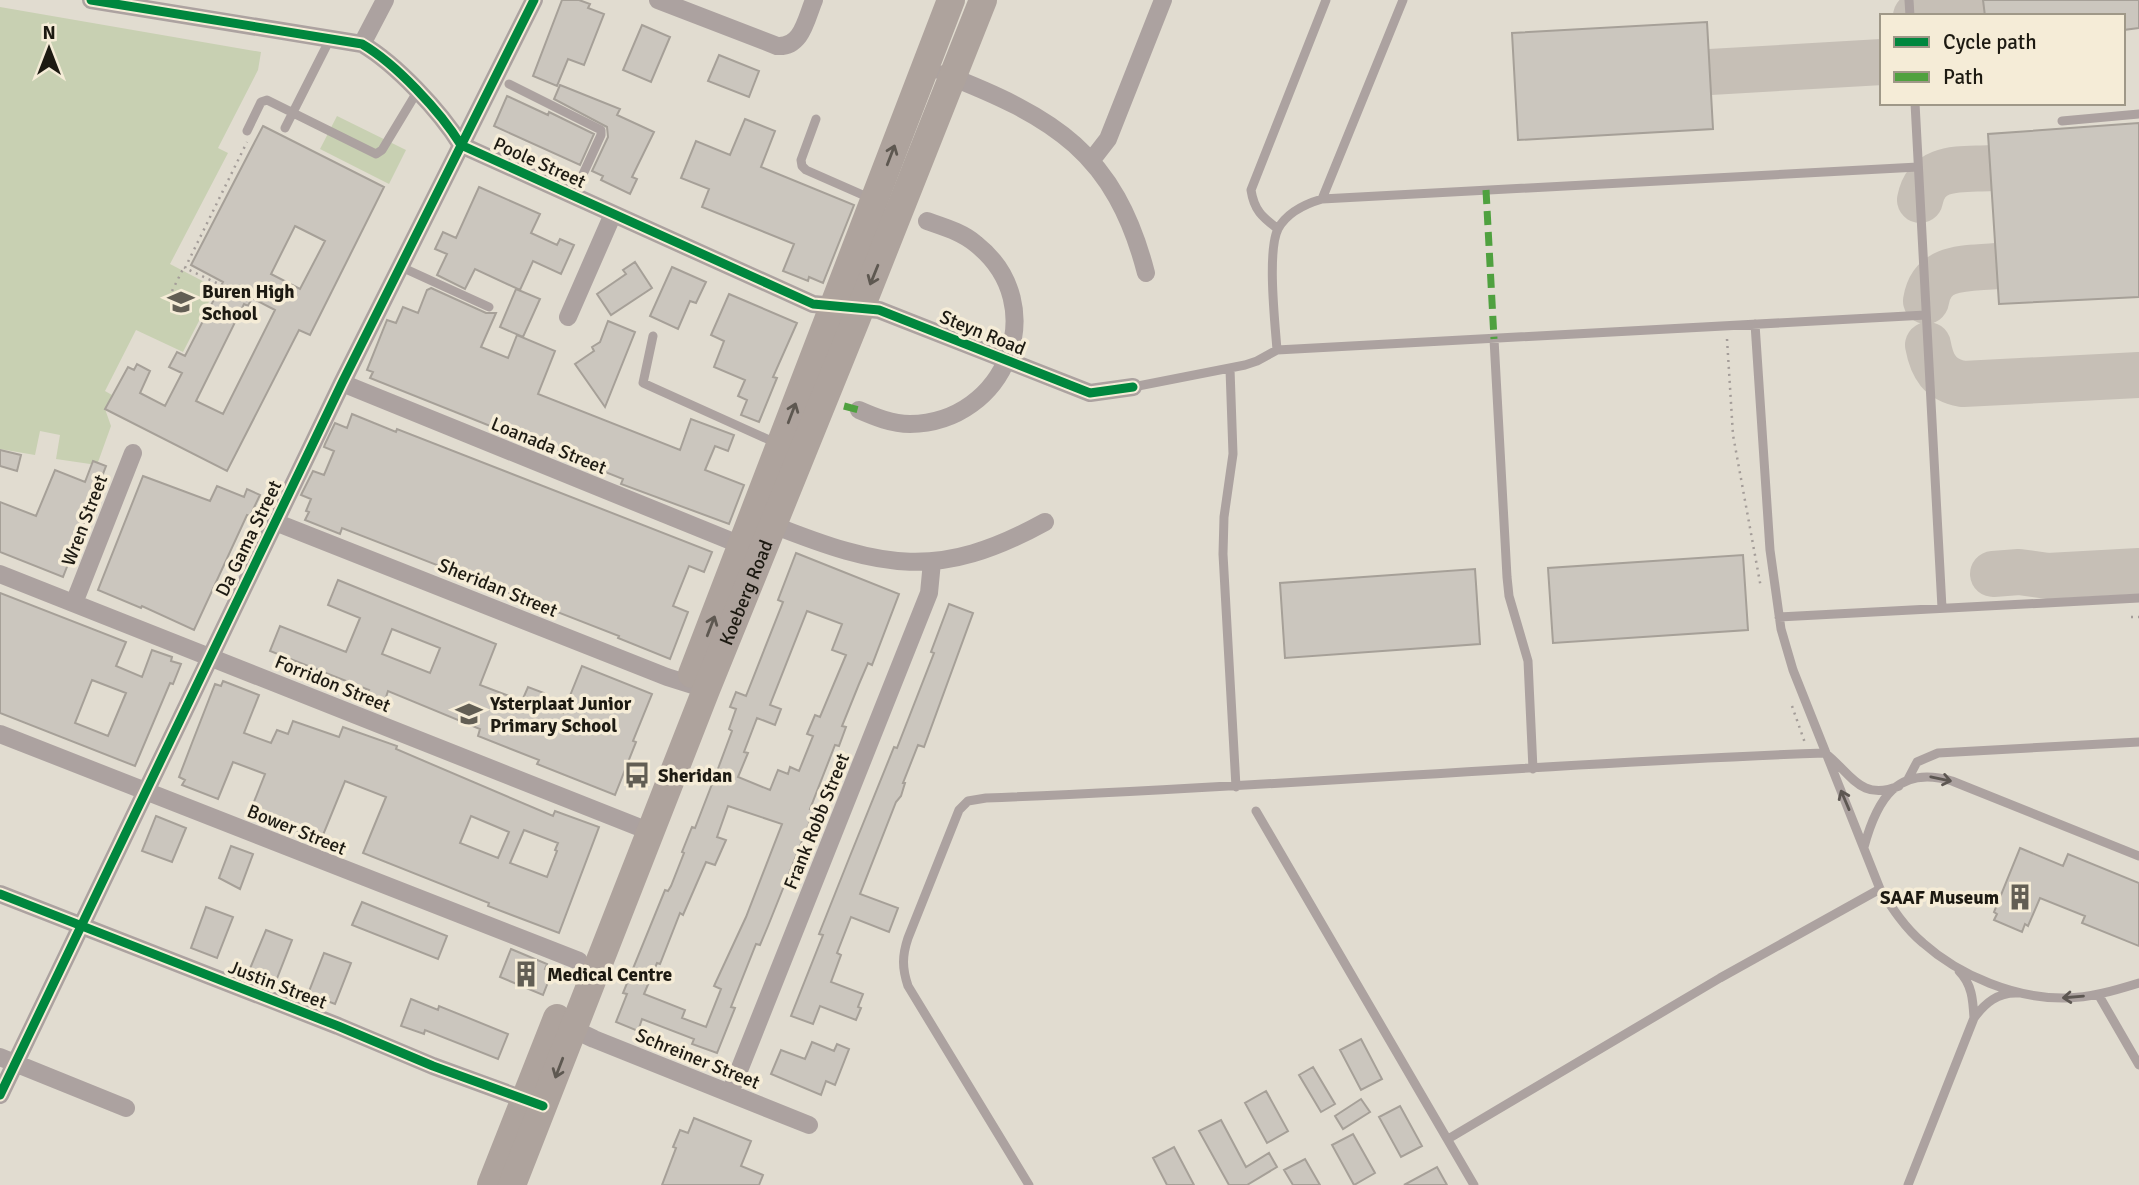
<svg xmlns="http://www.w3.org/2000/svg" width="2139" height="1185" viewBox="0 0 2139 1185" font-family="Signika,sans-serif">
<style>
.green{fill:#c8d0b2}
.lines{fill:none;stroke-linecap:round;stroke-linejoin:round}
.taxiway{stroke:#c6bfb6;stroke-width:46}
.building{fill:#cbc6be;stroke:#a6a098;stroke-width:2;fill-rule:evenodd}
.path{stroke:#a49d99;stroke-width:2.5;stroke-dasharray:2 5;stroke-linecap:butt}
.service{stroke:#aca2a0;stroke-width:9}
.minor{stroke:#aca2a0;stroke-width:18}
.primary{stroke:#aea39d;stroke-width:28}
.quiet{stroke:#4fa13f;stroke-width:7;stroke-dasharray:14 7;stroke-linecap:butt}
.cycleway-casing{stroke:#f5ecd7;stroke-width:13}
.cycleway{stroke:#00873e;stroke-width:9}
.oneway{stroke:#5e5851}
.oneway2{stroke:#5d5752}
.labels{text-anchor:middle;stroke-width:7;stroke-linejoin:round;paint-order:stroke}
.street-label{font-size:19px;fill:#1d1a12;stroke:#f5ecd7}
.poi-label{font-size:19px;font-weight:bold;fill:#1d1a12;stroke:#f5ecd7;text-anchor:start}
</style>
<rect width="100%" height="100%" fill="#e1dcd0"/>
<path class="green" d="M0 7 261 52 258 70 218 148 228 153 170 264 216 288 183 352 136 330 105 391 112 395 105 409 111 426 97 465 56 459 60 435 40 431 35 455 0 449Z
M337 116 406 150 389 184 320 149Z"/>
<g class="lines">
<path class="taxiway" d="M1916 16C1932 0 1961 2 1983 1
M1710 72 1882 62
M1920 200C1927 164 1962 170 1991 168
M1926 301C1932 264 1968 269 1997 266
M1928 345C1932 367 1940 380 1963 384L2139 375
M1993 574 2019 572 2048 576 2139 571"/>
</g>
<path class="building" d="M562 0H579L590 4 588 8 604 14 584 65 568 59 557 86 533 76Z
M1983 0H2139V28L2123 30V16H1985Z
M1707 22 1713 129 1518 140 1512 33Z
M642 25 670 37 651 82 623 70Z
M719 55 759 71 749 97 708 81Z
M560 85 620 109 617 115 654 132 632 177 637 179 630 194 601 180 603 176 592 171 608 137 607 127 554 99Z
M507 96 548 115 549 112 594 134 580 165 494 126Z
M745 119 775 131 761 167 854 205 823 283 809 277 808 281 783 271 794 244 702 207 709 189 681 178 696 141 730 155Z
M2139 123V297L1999 304 1988 134Z
M263 126 384 187 310 335 299 330 227 471 105 409 128 367 134 370 137 364 150 371 140 393 165 406 182 373 169 367 177 352 185 356 223 282 191 265ZM295 226 325 241 300 289 271 274ZM252 298 275 310 223 414 196 401 244 304 248 306Z
M479 187 540 214 531 233 557 245 560 239 574 245 561 274 533 261 520 290 475 269 465 289 437 275 447 254 435 249 443 232 456 238Z
M635 262 652 288 611 315 597 294 626 274 623 270Z
M672 267 706 282 696 303 690 301 678 329 650 316Z
M431 288 486 313H496L481 347 508 358 517 335 555 351 538 394 680 450 691 419 734 435 728 451 715 446 705 470 744 485 729 524 621 484 623 479 370 378 373 372 367 370 387 320 396 323 403 307 418 313 427 290Z
M516 289 540 299 523 337 500 327Z
M729 294 797 323 773 377 777 378 759 422 741 415 747 400 738 396 745 380 714 367 724 341 711 335Z
M608 321 635 332 605 407 575 364 594 351 592 347 600 342Z
M352 414 396 432 397 429 712 552 704 572 689 566 673 606 688 612 670 659 618 638 619 636 342 528 340 534 305 520 309 512 306 511 311 499 301 495 313 471 324 475 334 451 324 447 325 444 335 423 347 428Z
M0 450 21 455 17 471 0 466Z
M93 461 106 466 63 577 0 552V502L36 516 55 470 85 482Z
M143 476 210 501 217 486 244 497 247 489 260 495 250 516 247 515 194 630 142 606 141 608 98 590Z
M796 553 899 594 872 665 868 663 859 684 842 726 846 727 839 746 835 745 810 809 814 811 768 926 760 945 756 944 731 1007 735 1008 717 1053 692 1044 694 1039 642 1019 638 1031 616 1022 627 994 623 993 665 890 668 891 671 886 684 853 682 852 692 827 695 828 719 766 732 731 729 729 736 709 730 707 736 692 746 696 783 602 778 600ZM807 611 842 624 832 650 846 655 820 717 815 715 807 734 813 736 799 771 790 767 788 774 778 770 770 790 738 777 748 753 744 752 757 718 775 725 781 709 770 705ZM728 806 782 824 746 917 714 986 721 989 706 1027 682 1018 685 1010 644 994 657 963 660 964 680 913 683 915 706 862 715 865 726 840 717 837Z
M1743 555 1748 630 1553 643 1548 568Z
M1475 569 1480 644 1285 658 1280 583Z
M338 580 496 644 480 685 522 701 528 687 544 693 540 704 563 713 582 666 652 694 633 741 636 742 615 795 537 764 539 760 478 736 480 729 388 691 385 700 367 693 369 690 270 651 280 626 346 652 360 618 328 605ZM392 629 440 648 430 673 382 654Z
M0 593 126 642 116 666 142 677 152 650 172 657 171 661 181 664 173 684 170 683 135 766 0 713ZM92 680 126 693 108 736 75 723Z
M949 604 973 613 924 747 918 745 903 783H905L901 796 896 802 860 894 898 908 889 932 851 917 837 953 841 955 831 982 863 994 858 1007 861 1008 856 1020 820 1006 813 1024 791 1016 823 935 819 934 850 856 894 747 897 748 934 653 931 652Z
M223 681 259 695 244 733 271 743 277 730 288 734 293 721 339 737 343 727 397 746 396 749 553 816 555 811 599 827 559 933 488 906 489 903 363 853 386 797 345 781 321 840 250 812 265 774 233 762 218 799 182 785 185 780 179 777 192 743 215 684 221 686ZM471 816 509 832 498 858 460 843ZM524 830 558 843 555 850 557 851 547 877 510 863Z
M156 816 186 828 172 862 142 851Z
M231 846 253 854 240 889 219 878Z
M2020 848 2063 866 2068 854 2139 883V946L2082 923 2085 916 2040 898 2028 926 2025 924 2022 932 1994 920 1997 914 1994 912Z
M362 902 447 936 438 959 352 925Z
M206 907 233 917 217 958 191 948Z
M266 930 292 940 276 981 249 971Z
M511 949 547 964 545 969 552 972 543 995 500 977Z
M324 953 351 963 335 1004 308 994Z
M411 999 438 1010 439 1006 508 1034 498 1059 425 1030 424 1034 401 1026Z
M1361 1039 1382 1079 1361 1090 1340 1050Z
M812 1042 834 1051 837 1044 849 1049 835 1085 826 1081 821 1095 771 1074 781 1050 805 1059Z
M1313 1067 1335 1104 1321 1112 1299 1075Z
M1266 1091 1288 1131 1267 1143 1245 1103Z
M1361 1099 1370 1112 1343 1129 1335 1116Z
M1400 1106 1422 1146 1401 1157 1379 1117Z
M694 1118 751 1141 741 1166 763 1175 759 1185H662L676 1148 673 1147 680 1130 688 1133Z
M1221 1120 1246 1167 1269 1153 1277 1167 1247 1185H1229L1199 1131Z
M1353 1134 1375 1173 1354 1185 1332 1145Z
M1174 1147 1194 1185H1167L1153 1158Z
M1305 1159 1320 1185H1293L1284 1170Z
M1437 1167 1447 1185H1404Z"/>
<g class="lines">
<path class="path" d="M223 286 185 268 247 142
M172 291 182 271 185 268
M1727 339 1733 435 1761 588
M2131 617H2139
M1792 706 1805 743"/>
<path class="service" d="M1909 0 1910 16
M509 84 601 130V135L573 196
M1915 103 1942 608
M816 119 801 160 802 166 806 170 872 199
M2062 121 2139 114
M285 128 330 39
M247 131 261 102 267 100 376 154 382 150 417 92
M1322 199 1403 0
M1278 229C1262 217 1254 210 1251 190L1326 0
M399 266 489 307
M1755 324 1770 550 1781 629 1793 670 1880 889C1892 908 1905 928 1923 943 1960 976 2016 999 2066 998 2090 998 2116 990 2139 983
M653 336 643 383 776 443
M1494 339 1507 577 1509 596 1528 661 1533 769
M1277 350C1275 323 1267 251 1278 229 1287 212 1305 204 1322 199L1918 167
M1230 369 1233 454 1224 517 1223 554 1236 787
M1133 387 1245 365 1257 361 1277 350 1926 315
M1779 617 2139 598
M1907 781 1917 762 1938 753 2139 742
M1256 811 1474 1185
M1864 847C1877 799 1897 765 1952 781L2139 856
M1959 971C1972 984 1973 1000 1974 1018
M2098 994 2139 1065
M1448 1139 1720 978 1880 889
M1029 1185 908 986C902 968 902 956 908 938L959 810 968 801 986 798C1266 788 1545 763 1825 753 1851 773 1860 802 1899 786
M1908 1185 1974 1018C1985 1003 1998 992 2018 993"/>
<path class="minor" d="M91 0 362 44C396 64 440 111 461 145L813 304 879 310 1090 393 1133 387
M658 0 777 46C802 48 806 19 814 0
M362 44 385 0
M944 74C1054 117 1115 153 1146 273
M1091 161 1108 139 1163 0
M568 317 613 214
M342 383 741 545
M859 410C875 417 892 424 910 424 1006 423 1053 305 976 244 962 232 944 227 927 221
M275 522 667 677 702 688
M773 525C882 568 938 581 1045 522
M0 574 651 832
M74 603 133 453
M0 734 579 961
M0 894 338 1026 433 1066 534 1103
M573 1029 594 1039 809 1125
M0 1057 126 1108
M730 1093 929 593 932 562
M0 1095 342 383 534 0"/>
<g class="primary">
<path d="M692 674 951 0"/>
<path d="M491 1185 557 1018"/>
<path id="s1" d="M512 1185 706 690 856 320 983 0"/>
</g>
<path class="quiet" d="M1486 190 1494 339
M844 406 859 410"/>
<g class="cycleway-casing">
<path id="cycleway" d="M91 0 362 44C396 64 440 111 461 145L813 304 879 310 1090 393 1133 387
M0 894 338 1026 433 1066 543 1106
M0 1095 342 383 534 0"/>
</g>
<use href="#cycleway" class="cycleway"/>
</g>
<defs><path id="oneway-shaft" d="M-6 0H5M1.5-3L5.5 0L1.5 3" fill="none" stroke-width="1.6" stroke-linecap="round" stroke-linejoin="round" transform="scale(1.75)"/></defs>
<g class="oneway">
<use href="#oneway-shaft" transform="translate(891 155) rotate(-69)"/>
<use href="#oneway-shaft" transform="translate(874 275) rotate(112)"/>
<use href="#oneway-shaft" transform="translate(792 413) rotate(-69)"/>
<use href="#oneway-shaft" transform="translate(711 626) rotate(-69)"/>
<use href="#oneway-shaft" transform="translate(559 1068) rotate(111)"/>
</g>
<g class="oneway2">
<use href="#oneway-shaft" transform="translate(1941 779) rotate(12)"/>
<use href="#oneway-shaft" transform="translate(1845 800) rotate(-113)"/>
<use href="#oneway-shaft" transform="translate(2073 997) rotate(175)"/>
</g>
<defs>
<g id="school-bare" transform="scale(2.1)"><path d="M0-5L7-2L0 1L-7-2ZM-4 1L0 2.5L4 1V4Q0 6-4 4Z" fill="#625e54" stroke="#f5ecd7" stroke-width="2.5" paint-order="stroke"/></g>
<g id="bus-bare" transform="scale(2.1)"><path d="M-5-6H5V4H4V6H2V4H-2V6H-4V4H-5ZM-3.5-4V0h7V-4ZM-3.5 1.2v1.5H-2V1.2ZM2 1.2v1.5H3.5V1.2Z" fill="#625e54" stroke="#f5ecd7" stroke-width="2.5" paint-order="stroke"/></g>
<g id="building-bare" transform="scale(2.1)"><path d="M-4-6H4V6H1V3H-1V6H-4ZM-2.5-4.3h1.7v1.8h-1.7ZM.8-4.3h1.7v1.8H.8ZM-2.5-1h1.7V.8h-1.7ZM.8-1h1.7V.8H.8Z" fill="#625e54" stroke="#f5ecd7" stroke-width="2.5" paint-order="stroke"/></g>
</defs>
<g fill-rule="evenodd">
<use href="#school-bare" x="181" y="302"/>
<use href="#school-bare" x="469" y="714"/>
<use href="#bus-bare" x="637" y="775"/>
<use href="#building-bare" x="2020" y="897"/>
<use href="#building-bare" x="526" y="974"/>
</g>
<g class="labels">
<g class="street-label">
<text transform="translate(540 162) rotate(24)" y="7">Poole Street</text>
<text transform="translate(983 332) rotate(22)" y="7">Steyn Road</text>
<text transform="translate(549 445) rotate(22)" y="7">Loanada Street</text>
<text transform="translate(84 520) rotate(-69)" y="7">Wren Street</text>
<text transform="translate(248 538) rotate(-64)" y="7">Da Gama Street</text>
<text transform="translate(498 587) rotate(22)" y="7">Sheridan Street</text>
<text dy="7" stroke="none"><textPath href="#s1" startOffset="637">Koeberg Road</textPath></text>
<text transform="translate(333 683) rotate(22)" y="7">Forridon Street</text>
<text transform="translate(816 821) rotate(-68)" y="7">Frank Robb Street</text>
<text transform="translate(297 829) rotate(22)" y="7">Bower Street</text>
<text transform="translate(278 984) rotate(21)" y="7">Justin Street</text>
<text transform="translate(698 1058) rotate(22)" y="7">Schreiner Street</text>
</g>
<g class="poi-label">
<text x="202" y="298">Buren High<tspan x="202" dy="22">School</tspan></text>
<text x="490" y="710">Ysterplaat Junior<tspan x="490" dy="22">Primary School</tspan></text>
<text x="658" y="782">Sheridan</text>
<text x="1999" y="904" text-anchor="end">SAAF Museum</text>
<text x="547" y="981">Medical Centre</text>
</g>
</g>
<rect x="1880" y="14" width="245" height="91" fill="#f5ecd7" stroke="#9f9888" stroke-width="2"/>
<rect x="1894" y="37" width="35" height="10" fill="#00873e" stroke="#9f9888" stroke-width="2"/>
<text x="1943" y="49" font-size="21" fill="#1d1a12">Cycle path</text>
<rect x="1894" y="72" width="35" height="10" fill="#4fa13f" stroke="#9f9888" stroke-width="2"/>
<text x="1943" y="84" font-size="21" fill="#1d1a12">Path</text>
<g transform="translate(49 49)" stroke="#f5ecd7" stroke-width="5" paint-order="stroke">
<path d="M0-5L12 26L0 18L-12 26Z" fill="#1d1a12"/>
<text y="-10" font-size="19" font-weight="bold" text-anchor="middle" fill="#1d1a12">N</text>
</g>
</svg>
